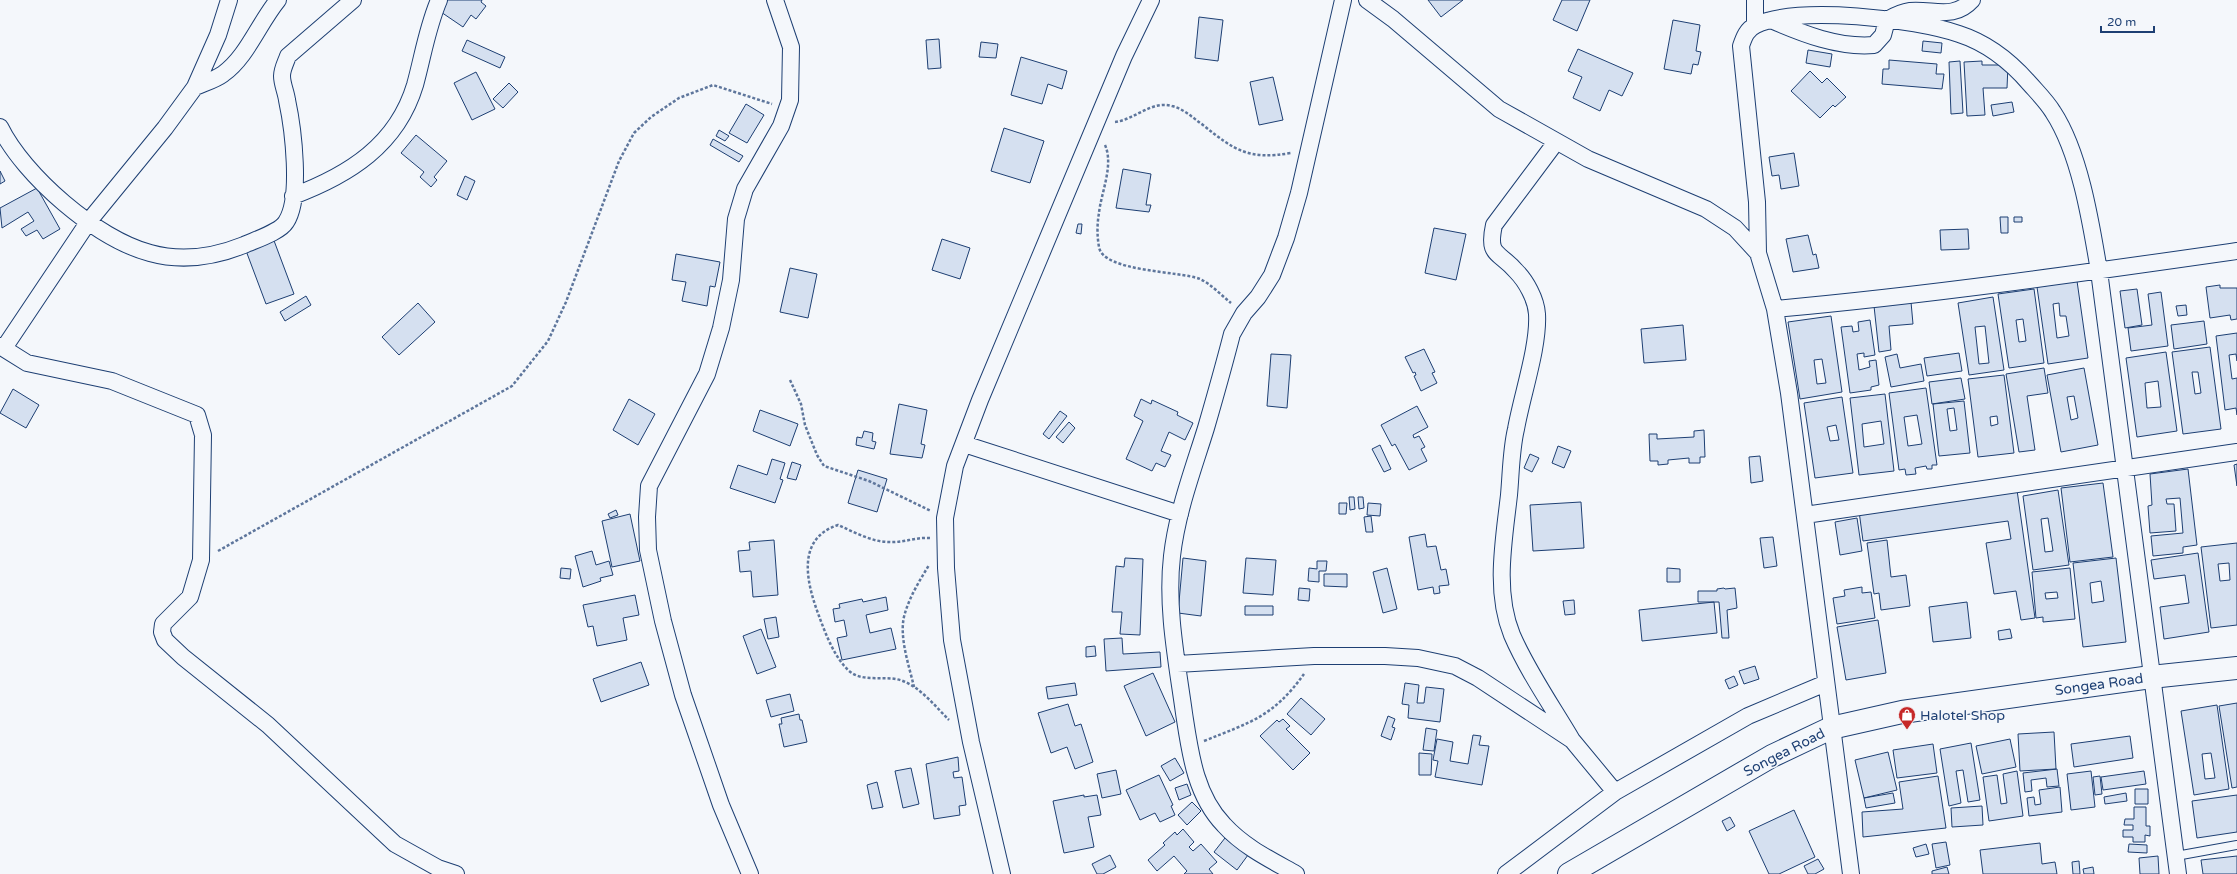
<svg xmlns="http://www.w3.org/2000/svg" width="2237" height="874" viewBox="0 0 2237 874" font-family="'Varela Round',sans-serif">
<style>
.building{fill:#d5e0f0;stroke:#1d3f73;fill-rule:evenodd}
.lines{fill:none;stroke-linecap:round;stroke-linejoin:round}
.service-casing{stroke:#1d3f73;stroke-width:10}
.minor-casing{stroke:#1d3f73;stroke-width:18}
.trunk-casing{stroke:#1d3f73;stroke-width:24}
.path{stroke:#5e769c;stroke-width:2.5;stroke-dasharray:3 2;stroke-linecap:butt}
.service{stroke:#f4f7fb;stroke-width:8}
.minor{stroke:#f4f7fb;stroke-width:16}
.trunk{stroke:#f4f7fb;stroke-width:22}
.labels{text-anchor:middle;stroke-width:3;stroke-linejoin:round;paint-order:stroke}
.street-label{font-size:14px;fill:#1d3f73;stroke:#f4f7fb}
.poi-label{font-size:14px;fill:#1d3f73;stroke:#f4f7fb;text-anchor:start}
</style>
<rect width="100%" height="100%" fill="#f4f7fb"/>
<path class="building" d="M445 0H482L481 2 486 6 476 19 471 15 463 27 438 10Z
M1428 0H1463L1441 17Z
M1562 0H1590L1577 31 1553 20Z
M1199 17 1223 20 1218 61 1195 58Z
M1673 20 1700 25 1696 51 1701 52 1698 65 1693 64 1691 74 1664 69Z
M939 39 941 68 928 69 926 40Z
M467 40 505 57 500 68 462 51Z
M1923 41 1942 43 1941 53 1922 51Z
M981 42 998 44 996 58 979 57Z
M1578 49 1633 73 1622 96 1609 90 1600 111 1573 98 1582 77 1568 71Z
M1808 50 1832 54 1830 67 1806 63Z
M1021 57 1067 71 1062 89 1048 84 1042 104 1011 95Z
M1889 60 1937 64 1936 74H1944L1942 89 1882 84 1883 69H1889Z
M1960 61 1963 113 1951 114 1949 62Z
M1982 61V65H2008L2007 88H1983L1985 115 1967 116 1964 62Z
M1810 71 1822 83 1827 78 1846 97 1835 107 1833 105 1820 118 1791 91Z
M476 72 495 109 472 120 454 83Z
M1273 77 1283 120 1259 125 1250 82Z
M509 83 518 92 503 108 493 99Z
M2012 102 2014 112 1993 116 1991 105Z
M746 104 764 115 747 143 729 133Z
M1004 128 1044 141 1030 183 991 171Z
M719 130 729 136 725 141 716 136Z
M416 135 447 161 434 177 437 180 431 187 420 177 424 172 401 153Z
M713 139 743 156 739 162 710 145Z
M1794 153 1799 186 1781 189 1779 175 1772 176 1769 157Z
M1123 169 1151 174 1146 205H1151L1149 212 1116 208Z
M0 171 5 181 0 184Z
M465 176 475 181 467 200 457 195Z
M37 188 60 229 43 239 37 230 26 236 21 229 34 221 28 212 2 228 0 208Z
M2000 217H2008V233H2001Z
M2014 217H2022V222H2014Z
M1078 224H1082L1081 234 1076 233Z
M1434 228 1466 234 1456 280 1425 273Z
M1968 229 1969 249 1941 250 1940 230Z
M1808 235 1813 255 1816 254 1819 268 1793 272 1786 239Z
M273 238 294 294 266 304 245 248Z
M942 239 970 248 960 279 932 270Z
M676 254 720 262 715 287 710 286 707 306 682 301 686 282 672 280Z
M790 268 817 274 808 318 780 312Z
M2077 281 2088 358 2048 364 2037 287ZM2059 303 2060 316H2066L2069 336 2057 338 2053 304Z
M2220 285V288H2237V319L2231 320 2230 315 2210 318 2206 287Z
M2034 289 2044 363 2009 368 1998 294ZM2023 319 2026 341 2019 342 2016 320Z
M2137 289 2142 325 2125 328 2120 291Z
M2161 292 2168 346 2131 351 2128 328 2152 325 2148 294Z
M306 296 311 305 285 321 280 312Z
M1993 297 2004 370 1969 375 1958 303ZM1985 326 1989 363 1979 364 1975 327Z
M1911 302 1913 324 1889 326 1891 350 1879 352 1874 306Z
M418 303 435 322 399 355 382 337Z
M2186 305 2187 315 2178 316 2176 306Z
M1831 316 1842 392 1800 399 1788 322ZM1822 359 1826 383 1817 384 1814 360Z
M1870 320 1875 355 1864 357V353L1857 354 1859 370 1870 367 1869 361 1876 360 1879 385 1871 387V390L1850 393 1841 327 1852 326 1853 332 1859 331 1858 322Z
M2204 321 2207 344 2174 349 2171 325Z
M1683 325 1686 360 1644 363 1641 329Z
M2237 333V361L2236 354 2229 355 2232 379 2237 378V415L2236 408 2225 410 2216 336Z
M2210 347 2221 429 2183 434 2172 352ZM2192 372H2198L2201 393 2195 394Z
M1424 349 1435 372 1432 373 1437 383 1421 391 1414 376 1416 375 1415 372 1413 373 1405 357Z
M2166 352 2177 431 2137 437 2126 358ZM2158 381 2161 407 2147 408 2145 383Z
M1959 353 1962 371 1927 376 1924 358Z
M1271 354 1291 355 1287 408 1267 406Z
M1897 354 1900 368 1921 364 1924 381 1891 387 1885 357Z
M2044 368 2048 393 2027 396 2035 450 2019 452 2006 374Z
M2084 368 2098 445 2061 452 2047 375ZM2074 396 2078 418 2071 420 2067 397Z
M2004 375 2014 453 1978 457 1968 379ZM1997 416 1998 424 1991 426 1990 417Z
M1961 378 1965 399 1932 404 1929 382Z
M1926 388 1937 465H1932V469H1927L1926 466 1915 468 1916 474 1906 475 1905 469 1899 470 1889 393ZM1917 415 1922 444 1908 446 1904 417Z
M13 389 39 405 26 428 0 413Z
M1885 394 1894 471 1859 475 1850 398ZM1881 421 1884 444 1864 447 1862 424Z
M1842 397 1853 473 1815 478 1804 403ZM1836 425 1839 440 1830 441 1827 427Z
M629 399 655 414 638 445 613 430Z
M1141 399 1151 404 1152 400 1178 412 1177 415 1193 423 1185 440 1169 432 1161 451 1171 455 1165 467 1156 463 1152 471 1126 459 1143 421 1134 416Z
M1964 401 1970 453 1939 456 1933 404ZM1954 408 1957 430 1950 431 1947 409Z
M899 404 927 410 921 444 925 445 922 458 890 454Z
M1417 406 1428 427 1413 435 1414 438 1419 436 1425 447 1421 449 1427 461 1409 470 1395 444 1392 446 1381 425Z
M760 410 798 424 790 446 753 431Z
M1060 411 1067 416 1049 439 1043 434Z
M1069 422 1075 428 1063 443 1056 437Z
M1704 430 1705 457H1700V463H1689V458L1668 460V464L1658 465V461H1650L1649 434H1657V439L1694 437V431Z
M864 431 873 433 872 441 876 442 874 449 856 445 857 437 862 438Z
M1380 445 1391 469 1384 472 1372 449Z
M1558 446 1571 451 1564 468 1552 463Z
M1530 454 1539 458 1532 472 1524 468Z
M1760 456 1763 481 1751 483 1749 457Z
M772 459 785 463 780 479 783 480 775 503 730 488 738 465 767 475Z
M792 462 801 465 796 480 787 478Z
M2237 464V486L2234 465Z
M2188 469 2197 545 2183 547V553L2153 556 2151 536 2183 533 2180 498 2166 499 2167 504H2174L2176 531 2150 533 2148 506 2152 505 2150 474Z
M858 470 887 479 877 512 848 503Z
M2103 483 2113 557 2070 562 2061 488Z
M2017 490 2035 618 2021 620 2016 591 1994 594 1986 543 2011 539 2008 521 1863 541 1859 511Z
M2058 490 2069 565 2033 570 2023 496ZM2048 518 2053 551 2045 552 2041 519Z
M1349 497H1354L1355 509 1350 510Z
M1358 497H1363L1364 508 1359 509Z
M1581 502 1584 548 1533 551 1530 505Z
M1339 503H1347L1346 514H1339Z
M1368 503 1381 504 1380 516 1367 515Z
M616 510 618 515 610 518 608 514Z
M630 514 640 561 612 567 602 521Z
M1371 516 1373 532H1366L1364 517Z
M1857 518 1862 551 1840 555 1835 522Z
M1425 534 1427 547 1436 546 1441 570 1446 569 1449 585 1439 586 1440 593 1434 594 1433 587 1418 590 1409 537Z
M1773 537 1777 566 1764 568 1760 538Z
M774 540 778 595 753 597 751 571 740 572 738 551 750 550 749 542Z
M1887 540 1891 577 1906 575 1910 606 1881 610 1879 593 1874 594 1867 543Z
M2237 543V625L2211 628 2201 547ZM2229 563 2230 580 2220 581 2218 564Z
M592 551 596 565 609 561 613 575 600 578 601 581 583 587 575 556Z
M2198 553 2209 632 2164 639 2160 607 2189 603 2185 575 2154 579 2151 560Z
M1125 558 1143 559 1140 635 1120 634 1122 612H1112L1116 566 1124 567Z
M1183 558 1206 561 1201 616 1178 613Z
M1246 558 1276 560 1273 595 1243 593Z
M2116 558 2126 642 2083 647 2073 563ZM2101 581 2104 601 2092 603 2090 583Z
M1317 561H1327L1326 571H1319V582L1308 581 1309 568 1317 569Z
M561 568 571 569 570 579 560 578Z
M1387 568 1397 609 1383 613 1373 572Z
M1667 568 1680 569V582H1667Z
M2070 568 2075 619 2043 622V617L2036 618 2032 572ZM2057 592 2058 598 2046 599 2045 593Z
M1324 574H1347V587L1324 586Z
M1862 587V593L1871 592 1875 618 1837 624 1833 598 1845 596 1844 590Z
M1299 588 1310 589 1309 601 1298 600Z
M1724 588 1725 589 1735 588 1737 608 1727 610 1729 638H1722L1719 602H1698V591H1717V589Z
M635 595 639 615 623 618 627 640 597 646 593 626 588 627 583 605Z
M886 597 888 610 866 615 870 633 891 628 896 649 842 660 837 638 847 636 844 620 835 622 833 609 840 608 839 604 862 599 863 602Z
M1574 600 1575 614 1565 615 1563 601Z
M1714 602 1717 633 1642 641 1639 610Z
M1967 602 1971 638 1933 642 1929 607Z
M1245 606H1273V615H1245Z
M776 617 779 637 768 639 764 619Z
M1878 620 1886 673 1846 680 1837 627Z
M761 629 776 667 757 674 743 636Z
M2010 629 2012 638 1999 640 1998 631Z
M1122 638 1123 654 1160 652 1161 667 1106 671 1104 639Z
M1095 646 1096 656 1086 657V647Z
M641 662 649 685 601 702 593 679Z
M1755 666 1759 679 1744 684 1739 671Z
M1153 673 1175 722 1146 736 1124 686Z
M1734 676 1738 685 1729 689 1725 680Z
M1075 683 1077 695 1048 699 1046 687Z
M1405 683 1419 685 1417 703H1424L1426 687 1444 689 1440 722 1408 718 1409 705 1402 704Z
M790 694 794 711 771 717 766 700Z
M1301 698 1325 719 1311 735 1287 714Z
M2237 703V787L2232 788 2219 706Z
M1068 704 1075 726 1081 724 1093 762 1075 769 1067 747 1051 753 1038 713Z
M2217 705 2229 789 2194 795 2181 711ZM2211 753 2215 778 2205 779 2202 754Z
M799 714 800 720H802L807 742 784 747 779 724H782L781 718Z
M1388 716 1395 719 1392 727 1395 728 1391 740 1381 736Z
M1283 719 1290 726 1286 729 1310 753 1293 770 1260 736 1277 720 1279 722Z
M1426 728 1437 730 1434 751 1423 750Z
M2054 732 2056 769 2020 771 2018 734Z
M1473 735 1481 736 1479 745 1489 746 1482 785 1435 777 1438 761 1433 760 1437 739 1453 742 1450 761 1468 764Z
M2130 736 2133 758 2074 767 2071 744Z
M2010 739 2016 767 1982 774 1976 746Z
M1971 743 1980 800 1968 802 1963 770 1956 771 1961 803 1949 806 1940 749Z
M1933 744 1937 773 1897 778 1893 750Z
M1888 752 1897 790 1864 798 1855 760Z
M1419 753 1432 754 1431 775H1419Z
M958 757 959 771 953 772 954 778 962 777 966 805 959 806 960 815 934 819 926 764Z
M1175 758 1184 773 1170 781 1161 766Z
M911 768 919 804 903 808 895 771Z
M2057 769 2059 786 2047 787 2046 778 2031 780 2032 791 2025 792 2023 773Z
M1116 770 1121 794 1102 798 1097 774Z
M2017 771 2023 816 1989 821 1983 777 1997 775 2001 804 2007 803 2003 774Z
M2091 771 2095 807 2071 810 2067 774Z
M2144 771 2146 784 2103 790 2101 777Z
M1159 775 1173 805 1171 806 1175 815 1160 822 1155 813 1140 820 1126 790Z
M1938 776 1946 828 1863 837 1862 812 1903 809 1899 782Z
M2100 776 2102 794 2095 795 2093 777Z
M877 782 883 807 872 809 867 785Z
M1187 784 1191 795 1179 800 1175 788Z
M2060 787 2062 812 2029 816 2027 798 2034 797 2035 805 2041 804 2039 790Z
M2135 789H2148V804H2135Z
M1893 793 1895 803 1866 808 1864 798Z
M2126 793 2127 801 2105 804 2104 797Z
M1084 795V797L1097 795 1101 815 1088 817 1094 847 1064 853 1053 801Z
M2237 795V832L2197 838 2192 801Z
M1192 802 1201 811 1187 825 1178 815Z
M1982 806 1983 825 1952 827 1951 808Z
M2134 807H2146V826H2150V836L2145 835V842H2133V837H2123V830H2133V825H2124L2125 819H2134Z
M1794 810 1815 857 1779 874H1769L1749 831Z
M1730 817 1735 826 1727 831 1722 821Z
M1183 829 1194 842 1189 847 1193 851 1201 844 1217 862 1209 869 1213 874H1184L1187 871 1174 856 1157 871 1148 860 1165 845 1163 843 1175 832 1177 835Z
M1225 838 1248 855 1237 870 1214 852Z
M1946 842 1950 865 1936 868 1932 844Z
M2040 843 2042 864 2055 862 2057 874H1983L1980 850Z
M1926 844 1929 854 1916 857 1913 848Z
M2129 844 2147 845V853L2128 852Z
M1110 855 1116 867 1103 874H1097L1092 864Z
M2158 856 2159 874H2140L2139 858Z
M2237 856V874H2203L2201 860Z
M1818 859 1824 869 1815 874H1808L1804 866Z
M2079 861 2080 874H2073L2072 862Z
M1947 867 1949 874H1932V871Z
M2093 867 2094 874H2084L2083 869Z"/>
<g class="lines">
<g class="service-casing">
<path id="service" d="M2176 856 2237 845"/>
</g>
<g class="minor-casing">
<path id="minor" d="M1367 0 1393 19 1499 109 1588 159 1706 209 1735 228 1758 253 1775 309 1789 393 1851 874
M1755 0V25
M1771 20C1803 34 1839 48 1874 45L1883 35 1887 20C1894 16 1902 12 1910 11 1934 9 1954 20 1972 0
M195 87C204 83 215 80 223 74 247 57 259 23 278 0
M0 127C24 176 97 239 150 253 182 262 214 257 244 245 255 240 280 232 286 222 302 198 293 128 287 100 286 92 282 84 282 76 282 69 286 62 288 56L353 0
M1556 142 1494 225C1487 257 1499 251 1516 271 1526 281 1536 299 1537 314 1539 346 1522 395 1516 429 1511 450 1511 473 1509 495 1504 540 1494 591 1512 635 1528 672 1552 706 1572 740
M293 196C349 175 397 145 415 85 423 56 427 28 439 0
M1758 253 1757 202 1741 46C1744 37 1747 29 1756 25 1799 5 1915 19 1959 34 1987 43 2011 62 2030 84 2038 93 2047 102 2053 112 2080 153 2091 223 2099 271L2178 874
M1775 309C1930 295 2083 273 2237 251
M0 346 27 363 112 381 197 415 203 435 201 560 190 597 163 624 162 632 165 640 183 657 268 725 395 844 438 868 456 874
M4 348 89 221 165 128 195 87 218 35 229 0
M964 444 1180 514
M1805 515 2237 452
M1177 664 1314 656H1385L1418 658 1455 666 1478 678 1572 740 1615 792
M750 874 721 805 683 695 663 621 648 550 647 517 649 486 707 374 721 328 731 280 736 219 745 189 781 126 790 100 791 47 775 0
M1002 874 971 742 952 640 946 568 945 518 955 466 980 400 1124 56 1151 0
M1296 874C1271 860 1244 847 1224 825 1195 795 1190 752 1184 713 1177 662 1166 608 1172 556 1177 512 1193 470 1206 428 1215 397 1224 365 1232 334L1244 313 1258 297 1272 275 1286 238 1299 193 1343 0
M1506 874 1615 792 1748 716 1826 683"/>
</g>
<g class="trunk-casing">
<path id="trunk" d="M1569 874 1772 756 1831 728 1902 712 2151 677 2237 668"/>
</g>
<path class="path" d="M1115 122C1134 120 1152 100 1172 106 1184 109 1193 118 1203 125 1235 151 1249 160 1291 153
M1105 145C1114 165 1101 193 1099 213 1097 224 1097 236 1099 247 1103 272 1180 271 1200 279 1211 284 1221 295 1231 303
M790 380 801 404 805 425 817 455 824 466 869 481 931 511
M930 538C916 537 903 543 889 542 872 542 854 532 838 525 795 539 807 584 819 616 826 635 834 656 848 670 863 684 885 674 903 681 921 688 936 707 949 720
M218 551 512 386 548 341 566 302 619 161 634 133 651 117 679 98 713 85 772 104
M914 687C909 665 898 635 905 613 910 596 920 580 929 565
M1204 741C1251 722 1273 717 1304 674"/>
<use href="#service" class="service"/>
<use href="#minor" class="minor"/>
<use href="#trunk" class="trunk"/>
</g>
<defs>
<g id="shop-pin" transform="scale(0.9)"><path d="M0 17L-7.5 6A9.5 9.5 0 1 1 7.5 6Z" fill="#c62828" stroke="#f4f7fb"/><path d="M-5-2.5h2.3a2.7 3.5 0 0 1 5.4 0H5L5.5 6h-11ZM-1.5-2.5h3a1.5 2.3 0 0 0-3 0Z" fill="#fff"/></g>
</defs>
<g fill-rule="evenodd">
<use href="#shop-pin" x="1907" y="715"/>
</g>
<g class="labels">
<g class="street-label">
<text transform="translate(2099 684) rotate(-8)" y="5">Songea Road</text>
<text transform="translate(1784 752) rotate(-27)" y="5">Songea Road</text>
</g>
<g class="poi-label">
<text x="1920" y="720">Halotel Shop</text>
</g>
</g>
<path d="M2101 26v6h53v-6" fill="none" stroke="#1d3f73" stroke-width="2"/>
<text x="2107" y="26" font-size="12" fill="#1d3f73" stroke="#f4f7fb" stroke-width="3" paint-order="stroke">20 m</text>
</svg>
